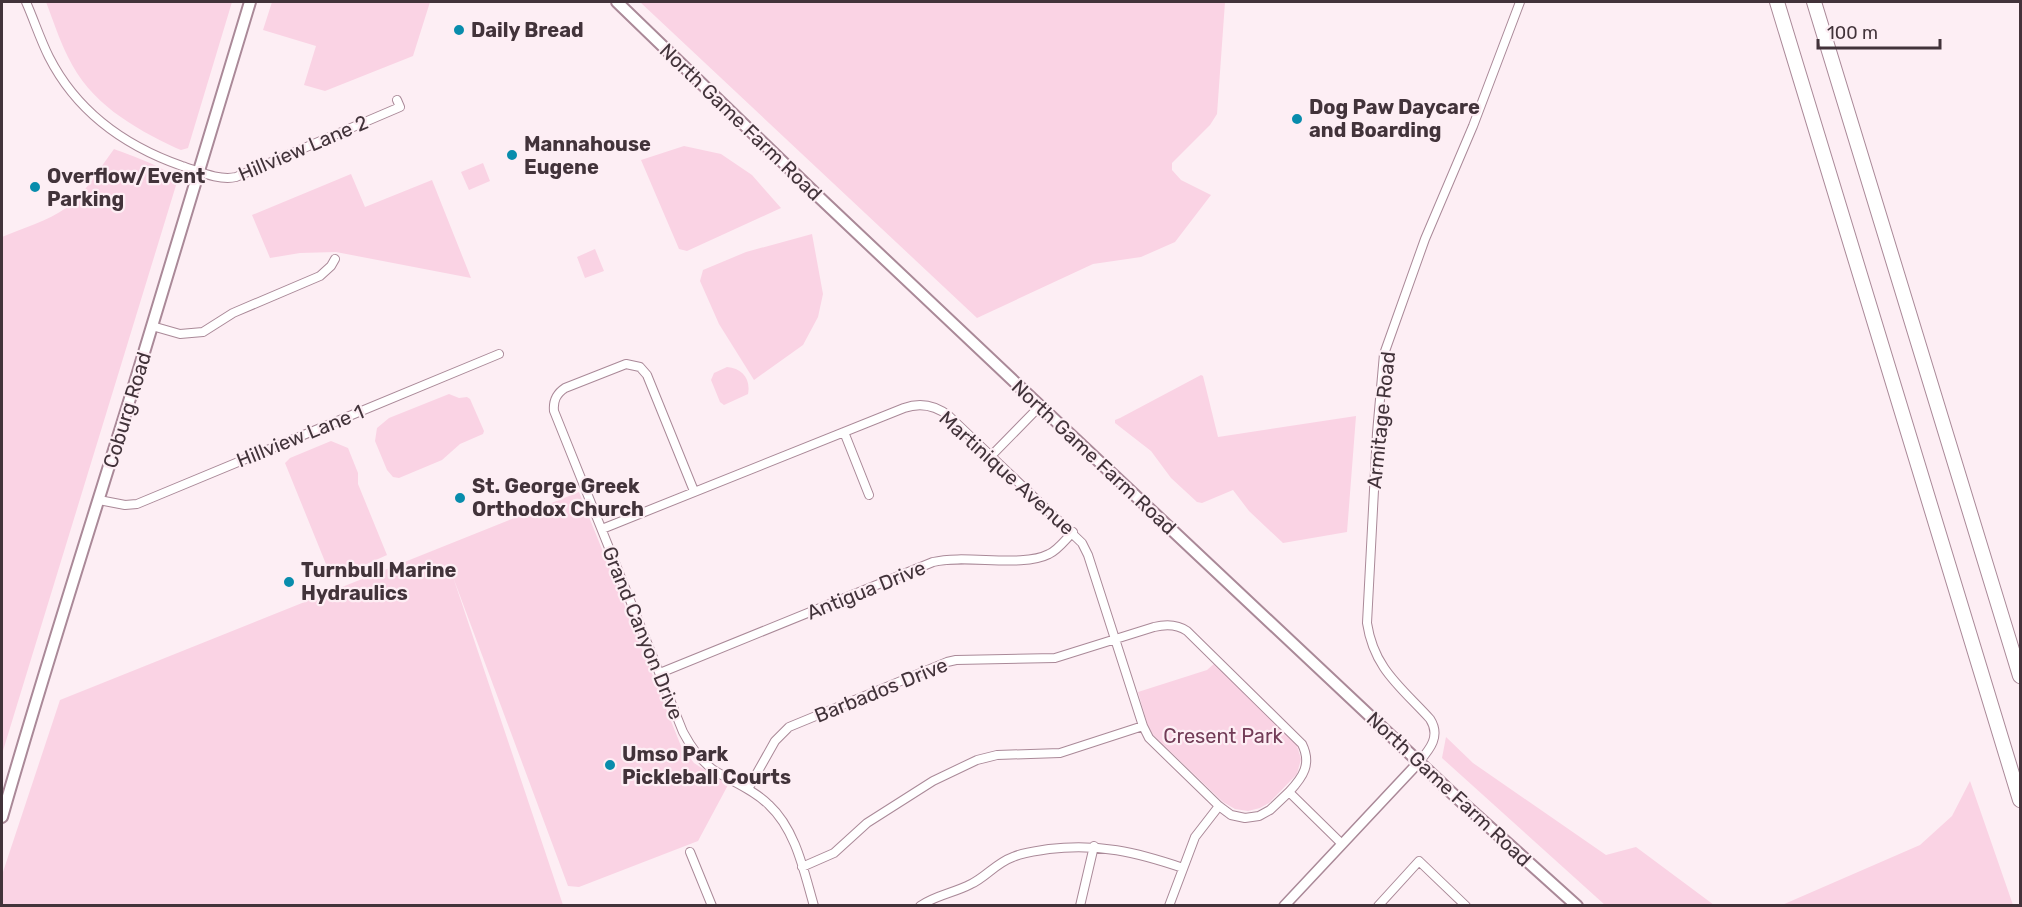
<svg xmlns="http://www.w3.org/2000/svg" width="2022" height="907" viewBox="0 0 2022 907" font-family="Rubik,sans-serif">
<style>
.green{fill:#fad3e4}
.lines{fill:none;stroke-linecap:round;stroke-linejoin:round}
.minor-casing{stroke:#aa8998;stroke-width:10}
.tertiary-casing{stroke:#aa8998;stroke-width:12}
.secondary-casing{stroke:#aa8998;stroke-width:14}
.motorway-casing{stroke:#aa8998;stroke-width:16}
.minor{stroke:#fff;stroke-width:8}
.tertiary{stroke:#fff;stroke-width:9}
.secondary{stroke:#fff;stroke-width:10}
.motorway{stroke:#fff;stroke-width:14}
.poi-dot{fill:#088cac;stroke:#fdeef4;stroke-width:2}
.labels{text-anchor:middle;stroke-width:4.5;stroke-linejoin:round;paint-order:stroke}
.poi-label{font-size:20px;font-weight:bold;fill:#42333a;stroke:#fdeef4;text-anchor:start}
.street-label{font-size:20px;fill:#42333a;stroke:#fdeef4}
.park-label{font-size:20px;fill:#723c57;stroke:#fdeef4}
</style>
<rect width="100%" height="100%" fill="#fdeef4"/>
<path class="green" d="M46 2H232L188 148 181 150 176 148C132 127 90 103 68 57 59 39 53 20 46 2Z
M272 2H430L413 56 325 91 304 85 316 46 263 30Z
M640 2H1225L1217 114 1210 125 1172 163V170L1181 180 1211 195 1175 242 1141 257 1093 264 977 318Z
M684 146 721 154 752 175 781 208 687 251 679 249 641 160Z
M114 149C129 155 171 168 177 182L2 754V237C23 228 48 221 66 208 86 193 99 169 114 149Z
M483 163 490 181 469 190 461 172Z
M351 174 365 207 432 180 471 278 336 252 300 253 270 258 252 215Z
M812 234 823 294 818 317 803 345 754 380 719 324 700 281 703 270 746 252Z
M595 249 604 271 585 278 577 257Z
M727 367C742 368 751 379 748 394L724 405 720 402 711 380 714 373Z
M1201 375 1203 376 1218 437 1356 416 1347 532 1283 543 1249 511 1233 490 1202 503 1197 502 1171 478 1151 451 1115 423V420L1120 418Z
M449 394 459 398 467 397 470 399 484 431 483 434 460 444 442 460 399 478 393 477 387 470 375 441 377 428 389 418Z
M331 441 348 448 358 473V484L387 555 338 577 330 574 285 463 290 458Z
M579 492 681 746 694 763 728 785 698 841 579 887 568 886 453 577 563 905H2V875L60 700Z
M1215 663 1296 742 1301 759 1297 774 1269 803 1260 808 1248 811 1235 809 1223 802 1153 735 1147 723 1138 692 1207 670Z
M1446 737 1473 763 1606 855 1636 847 1714 905H1605L1442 758Z
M1970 781 2013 905H1782L1920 845 1952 816Z"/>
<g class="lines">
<g class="minor-casing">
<path id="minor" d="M26 2C34 20 40 39 49 57 77 112 125 146 182 166 198 171 219 181 236 177L400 107 397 100
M152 326 180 334 203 332 233 313 320 276 331 266 335 259
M844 432 869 495
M991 456 1040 406
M694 491 647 375 640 367 626 364 565 388C556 394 553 401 554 411L683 732C691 747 700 761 715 771 733 782 754 790 769 805 796 830 804 872 814 906
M99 500 125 505 137 504 499 354
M602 529 904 408C921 402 935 405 949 416L1082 543 1088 555 1143 726 1149 738 1219 806 1231 815 1245 818 1259 816 1270 810 1289 792 1342 844
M660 673 933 562C966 554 1022 568 1049 554 1058 550 1065 540 1073 532
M1419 762C1430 749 1441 736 1430 719 1401 687 1374 669 1367 623L1377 433 1384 354 1425 239 1473 126 1520 2
M748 789 775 741 789 727 947 662 956 660 1055 658 1154 627C1166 624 1177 624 1187 631L1302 744C1312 764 1303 777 1289 792
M690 852 712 906
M802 867 834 853 867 823 933 781 977 760 997 755 1060 753 1143 726
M920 906C936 895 954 893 971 884 986 877 996 863 1013 857 1024 852 1037 851 1049 849 1098 843 1136 852 1183 868
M1080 906 1094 846
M1169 906 1195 837 1219 806
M1378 906 1419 861 1466 906"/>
</g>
<g class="tertiary-casing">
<path id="tertiary" d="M1284 906 1419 762"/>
</g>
<g class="secondary-casing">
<path id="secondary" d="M617 2 821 199 1040 406 1455 796 1577 906
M2 817C44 670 91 525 136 379 175 253 211 127 250 2"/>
</g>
<g class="motorway-casing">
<path id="motorway" d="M1777 2 2020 800
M1814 2 2020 676"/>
</g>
<use href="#minor" class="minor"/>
<use href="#tertiary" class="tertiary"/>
<use href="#secondary" class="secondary"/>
<use href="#motorway" class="motorway"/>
</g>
<g class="poi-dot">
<circle cx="459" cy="30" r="6"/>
<circle cx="1297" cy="119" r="6"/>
<circle cx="512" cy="155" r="6"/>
<circle cx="35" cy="187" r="6"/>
<circle cx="460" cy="498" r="6"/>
<circle cx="289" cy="582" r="6"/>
<circle cx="610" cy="765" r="6"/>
</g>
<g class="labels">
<g class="poi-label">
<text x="471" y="37">Daily Bread</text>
<text x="1309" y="114">Dog Paw Daycare<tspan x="1309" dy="23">and Boarding</tspan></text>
<text x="524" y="151">Mannahouse<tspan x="524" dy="23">Eugene</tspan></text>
<text x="47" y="183">Overflow/Event<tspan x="47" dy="23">Parking</tspan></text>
<text x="472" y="493">St. George Greek<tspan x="472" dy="23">Orthodox Church</tspan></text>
<text x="301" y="577">Turnbull Marine<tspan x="301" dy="23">Hydraulics</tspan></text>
<text x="622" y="761">Umso Park<tspan x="622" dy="23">Pickleball Courts</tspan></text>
</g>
<g class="street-label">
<text transform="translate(741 122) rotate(44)" y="7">North Game Farm Road</text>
<text transform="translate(303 148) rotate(-23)" y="7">Hillview Lane 2</text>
<text transform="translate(127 410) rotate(-73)" y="7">Coburg Road</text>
<text transform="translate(1381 420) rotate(-84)" y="7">Armitage Road</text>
<text transform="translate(300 436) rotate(-22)" y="7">Hillview Lane 1</text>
<text transform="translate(1094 457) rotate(43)" y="7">North Game Farm Road</text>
<text transform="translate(1007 473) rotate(42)" y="7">Martinique Avenue</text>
<text transform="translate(866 590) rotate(-22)" y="7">Antigua Drive</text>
<text transform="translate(643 633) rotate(68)" y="7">Grand Canyon Drive</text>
<text transform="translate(881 690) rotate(-22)" y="7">Barbados Drive</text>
<text transform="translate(1449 789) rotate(43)" y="7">North Game Farm Road</text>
</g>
<g class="park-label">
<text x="1223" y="743">Cresent Park</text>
</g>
</g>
<rect width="2022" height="907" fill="none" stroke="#42333a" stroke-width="6"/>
<path d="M1818 39v9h122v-9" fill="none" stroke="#42333a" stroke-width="3"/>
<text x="1827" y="39" font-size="18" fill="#42333a" stroke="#fdeef4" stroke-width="4.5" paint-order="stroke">100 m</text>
</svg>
